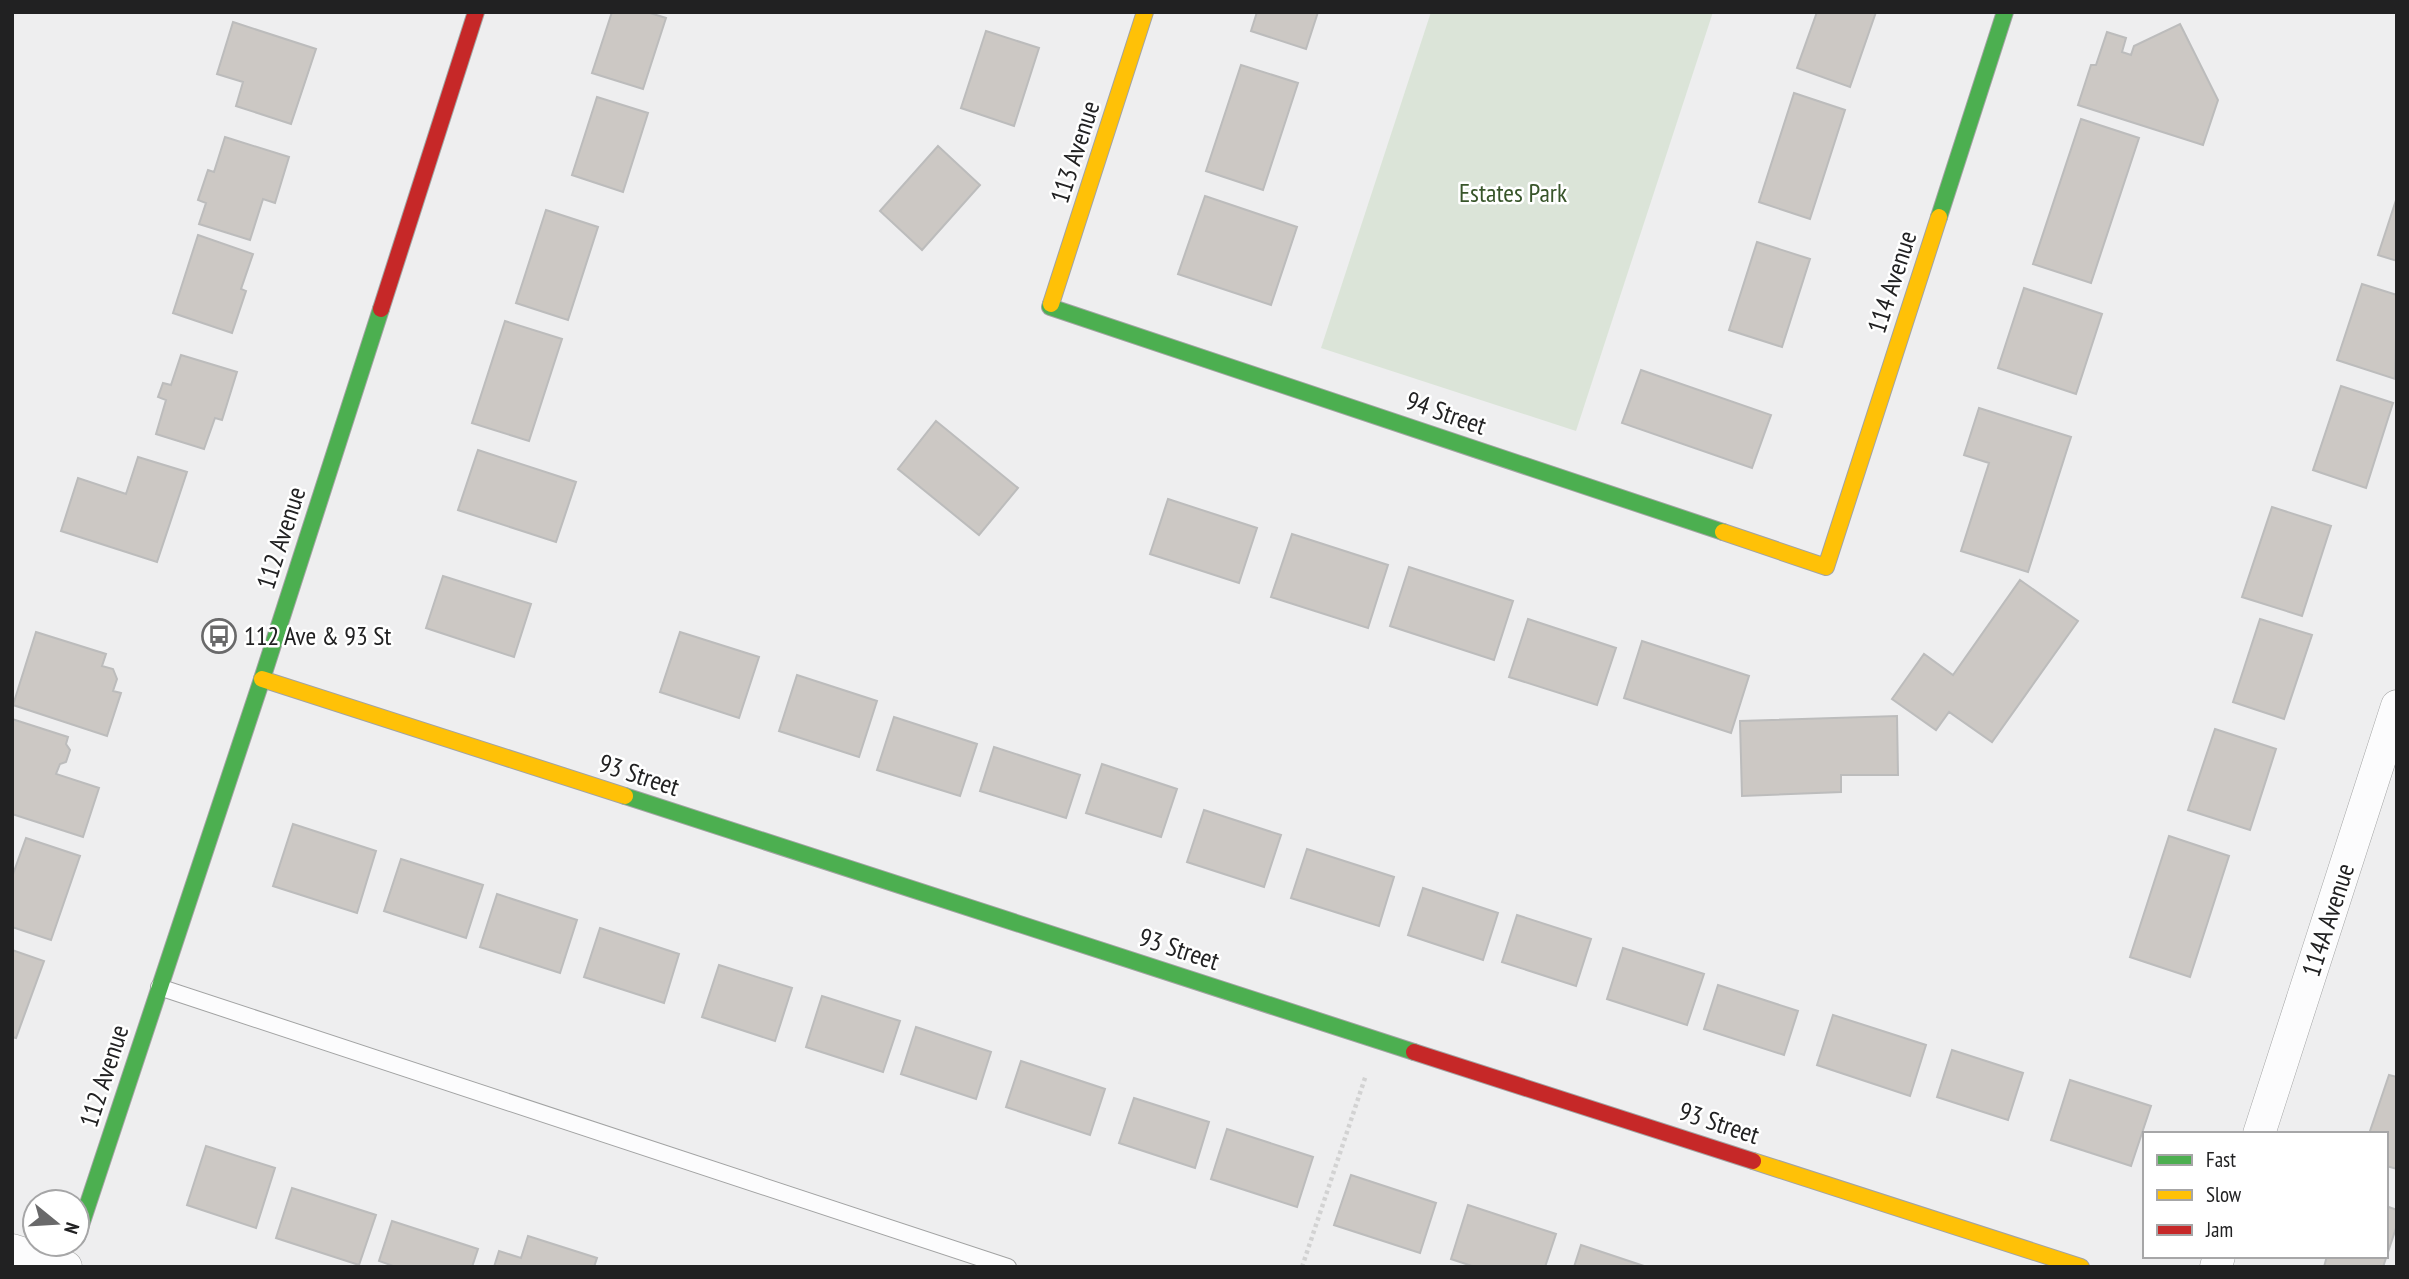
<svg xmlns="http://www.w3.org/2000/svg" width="2409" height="1279" viewBox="0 0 2409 1279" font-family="'PT Sans Narrow',sans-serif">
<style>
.green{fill:#dbe4d8}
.building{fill:#ccc8c4;stroke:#bcbcbc;stroke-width:2}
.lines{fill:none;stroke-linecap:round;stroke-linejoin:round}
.lane-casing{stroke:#a2a3a3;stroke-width:18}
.street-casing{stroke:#a2a3a3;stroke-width:33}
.fast-casing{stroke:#a2a3a3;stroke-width:18}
.slow-casing{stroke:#a2a3a3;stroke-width:18}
.jam-casing{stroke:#a2a3a3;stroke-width:18}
.path{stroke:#d2d2d2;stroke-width:4.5;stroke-dasharray:3.5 3.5;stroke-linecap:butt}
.lane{stroke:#fcfcfd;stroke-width:16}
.street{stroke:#fcfcfd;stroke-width:32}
.fast{stroke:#4caf50;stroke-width:16}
.slow{stroke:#ffc107;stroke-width:16}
.jam{stroke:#c62828;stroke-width:16}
.labels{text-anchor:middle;stroke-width:5;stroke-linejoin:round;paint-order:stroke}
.street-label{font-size:26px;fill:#212122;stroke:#fff}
.park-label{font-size:26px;fill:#38552a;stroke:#fff}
.poi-label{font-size:26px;fill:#212122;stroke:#fff;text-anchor:start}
</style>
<rect width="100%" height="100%" fill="#eeeeef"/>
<path class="green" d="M1431 12H1713L1576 431 1321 348Z"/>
<path class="building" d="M612 12H647L666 18 643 89 592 73Z
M1257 12H1318L1306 49 1251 31Z
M1817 12H1876L1850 87 1797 68Z
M233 22 316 49 291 124 236 106 243 82 217 74Z
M2180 24 2218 100 2203 145 2078 105 2091 65H2096L2107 32 2126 38 2122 52 2131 55 2134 46Z
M986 31 1039 48 1014 126 961 108Z
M1241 65 1298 83 1263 190 1206 171Z
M1794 93 1845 110 1810 219 1759 202Z
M597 97 648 113 623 192 572 175Z
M2081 119 2139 138 2091 283 2033 264Z
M225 137 289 157 275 203 263 199 250 240 199 224 206 203 198 200 208 170 214 172Z
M938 146 980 185 922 250 880 211Z
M1205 196 1297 227 1271 305 1178 274Z
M2397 197V261L2378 255Z
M546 210 598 227 568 320 516 303Z
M198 235 253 254 241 289 246 291 232 333 173 313Z
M1757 242 1810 259 1782 347 1729 330Z
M2362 284 2397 295 2395 379 2337 360Z
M2024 288 2102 314 2076 394 1998 368Z
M505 321 562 339 529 441 472 423Z
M181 355 237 372 222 420 215 418 204 449 156 434 166 400 158 397 163 383 171 385Z
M1641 370 1771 415 1752 468 1622 423Z
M2341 386 2393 403 2366 488 2313 470Z
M1979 408 2071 437 2028 572 1961 551 1989 463 1964 455Z
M936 421 1018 488 979 535 898 469Z
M478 450 576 482 556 542 458 510Z
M138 457 187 472 157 562 61 531 78 478 126 494Z
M1168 499 1257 528 1239 583 1150 554Z
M2272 507 2331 526 2302 616 2242 597Z
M1292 534 1388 565 1368 628 1271 597Z
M1409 567 1513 601 1494 660 1390 626Z
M443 576 531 604 514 657 426 628Z
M2020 580 2078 621 1992 742 1949 712 1936 730 1892 699 1924 654 1953 675Z
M1528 619 1616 648 1597 705 1509 677Z
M2260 619 2312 635 2284 719 2233 702Z
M36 632 106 654 102 666 113 669 117 679 113 691 121 693 107 736 13 705Z
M680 632 759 657 739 718 660 692Z
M1642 641 1749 676 1731 733 1624 698Z
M797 675 877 701 859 757 779 731Z
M1897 716 1898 775H1841V792L1742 796 1740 721Z
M894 717 977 744 960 796 877 770Z
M12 719 68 737 66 744 70 750 66 762 60 764 56 774 99 788 83 837 12 814Z
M2215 729 2276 749 2250 830 2188 810Z
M994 747 1080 775 1066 818 980 791Z
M1102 764 1177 789 1161 837 1086 813Z
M1204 810 1281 835 1264 887 1187 862Z
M293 824 376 851 357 913 273 886Z
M2169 836 2229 856 2190 977 2130 957Z
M26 838 80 856 51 940 12 927V877Z
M1307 849 1394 877 1379 926 1291 898Z
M401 859 483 885 466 938 384 911Z
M1423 888 1498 913 1483 960 1408 935Z
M497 894 577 920 560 973 480 947Z
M1517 915 1591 939 1576 986 1502 962Z
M600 928 679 954 664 1003 584 977Z
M1623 948 1704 974 1687 1025 1607 999Z
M12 950 44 961 16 1038 12 1037Z
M719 965 792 988 775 1041 702 1017Z
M1718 985 1798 1011 1784 1055 1704 1029Z
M822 996 900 1021 883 1072 806 1047Z
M1833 1015 1926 1045 1910 1096 1817 1065Z
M916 1027 991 1052 976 1099 901 1074Z
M1952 1050 2023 1073 2008 1120 1937 1097Z
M1021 1061 1105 1089 1090 1135 1006 1107Z
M2389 1075 2397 1077V1169L2386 1166V1134H2369Z
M2070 1080 2151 1106 2131 1166 2051 1140Z
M1134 1098 1209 1122 1195 1168 1119 1143Z
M1227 1129 1313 1157 1297 1207 1211 1179Z
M206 1146 275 1168 256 1228 187 1205Z
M1351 1175 1436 1203 1420 1253 1334 1225Z
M292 1188 376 1215 359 1265 276 1238Z
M1468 1205 1556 1234 1545 1267H1475L1451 1259Z
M2386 1206 2397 1210V1225L2383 1267H2324L2327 1256H2386Z
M392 1221 478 1249 472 1267H396L379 1261Z
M528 1236 597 1258 594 1267H494L499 1251 521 1258Z
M1581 1245 1647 1267H1574Z"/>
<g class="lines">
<g class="lane-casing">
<path id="lane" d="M159 987 1008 1267"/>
</g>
<g class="street-casing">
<path id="street" d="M2259 1134 2397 706
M12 1250 66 1267
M2216 1267 2219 1256"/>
</g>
<g class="fast-casing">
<path id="fast" d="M1939 217 2005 12
M1051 304 1050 307 1723 532
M625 796 1414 1052
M77 1237 262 679 381 309"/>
</g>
<g class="slow-casing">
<path id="slow" d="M1051 304 1145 12
M1723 532 1826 567 1939 217
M262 679 625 796
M1753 1161 2081 1267"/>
</g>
<g class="jam-casing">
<path id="jam" d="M381 309 476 12
M1414 1052 1753 1161"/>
</g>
<path class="path" d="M1302 1267 1366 1075"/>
<use href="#lane" class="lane"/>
<use href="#street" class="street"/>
<use href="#fast" class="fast"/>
<use href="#slow" class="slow"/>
<use href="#jam" class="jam"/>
</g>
<defs>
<g id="bus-ring" transform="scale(1.75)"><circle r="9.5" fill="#fff" stroke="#69696a" stroke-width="1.5"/><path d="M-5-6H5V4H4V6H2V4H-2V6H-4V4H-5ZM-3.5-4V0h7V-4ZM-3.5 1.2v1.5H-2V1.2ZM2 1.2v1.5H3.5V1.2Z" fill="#69696a"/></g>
</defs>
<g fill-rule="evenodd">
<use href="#bus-ring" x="219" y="636"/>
</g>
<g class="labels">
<g class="street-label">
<text transform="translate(1075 152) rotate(-72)" y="9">113 Avenue</text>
<text transform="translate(1892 282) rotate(-72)" y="9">114 Avenue</text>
<text transform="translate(1446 413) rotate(19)" y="9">94 Street</text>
<text transform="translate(281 538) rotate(-72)" y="9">112 Avenue</text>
<text transform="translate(639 775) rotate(18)" y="9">93 Street</text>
<text transform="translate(2328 920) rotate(-72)" y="9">114A Avenue</text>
<text transform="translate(1179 949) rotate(18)" y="9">93 Street</text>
<text transform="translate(104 1076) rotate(-72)" y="9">112 Avenue</text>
<text transform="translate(1719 1123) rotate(18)" y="9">93 Street</text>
</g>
<g class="park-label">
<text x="1513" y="202">Estates Park</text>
</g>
<g class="poi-label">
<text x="244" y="645">112 Ave &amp; 93 St</text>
</g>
</g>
<rect width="2409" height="1279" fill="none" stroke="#212122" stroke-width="28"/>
<rect x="2143" y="1132" width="245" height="126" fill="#ffffff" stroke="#a6a6a7" stroke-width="2"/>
<rect x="2157" y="1155" width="35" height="10" fill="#4caf50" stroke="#a6a6a7" stroke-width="2"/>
<text x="2206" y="1167" font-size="21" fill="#212122">Fast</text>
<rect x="2157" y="1190" width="35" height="10" fill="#ffc107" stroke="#a6a6a7" stroke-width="2"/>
<text x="2206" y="1202" font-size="21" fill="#212122">Slow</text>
<rect x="2157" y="1225" width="35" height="10" fill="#c62828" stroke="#a6a6a7" stroke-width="2"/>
<text x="2206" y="1237" font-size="21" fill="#212122">Jam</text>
<g transform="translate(56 1223) rotate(108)"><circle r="33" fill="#ffffff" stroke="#a6a6a7" stroke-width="2"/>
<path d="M0-5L12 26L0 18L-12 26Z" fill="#69696a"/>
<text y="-10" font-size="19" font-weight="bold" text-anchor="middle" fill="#212122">N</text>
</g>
</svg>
